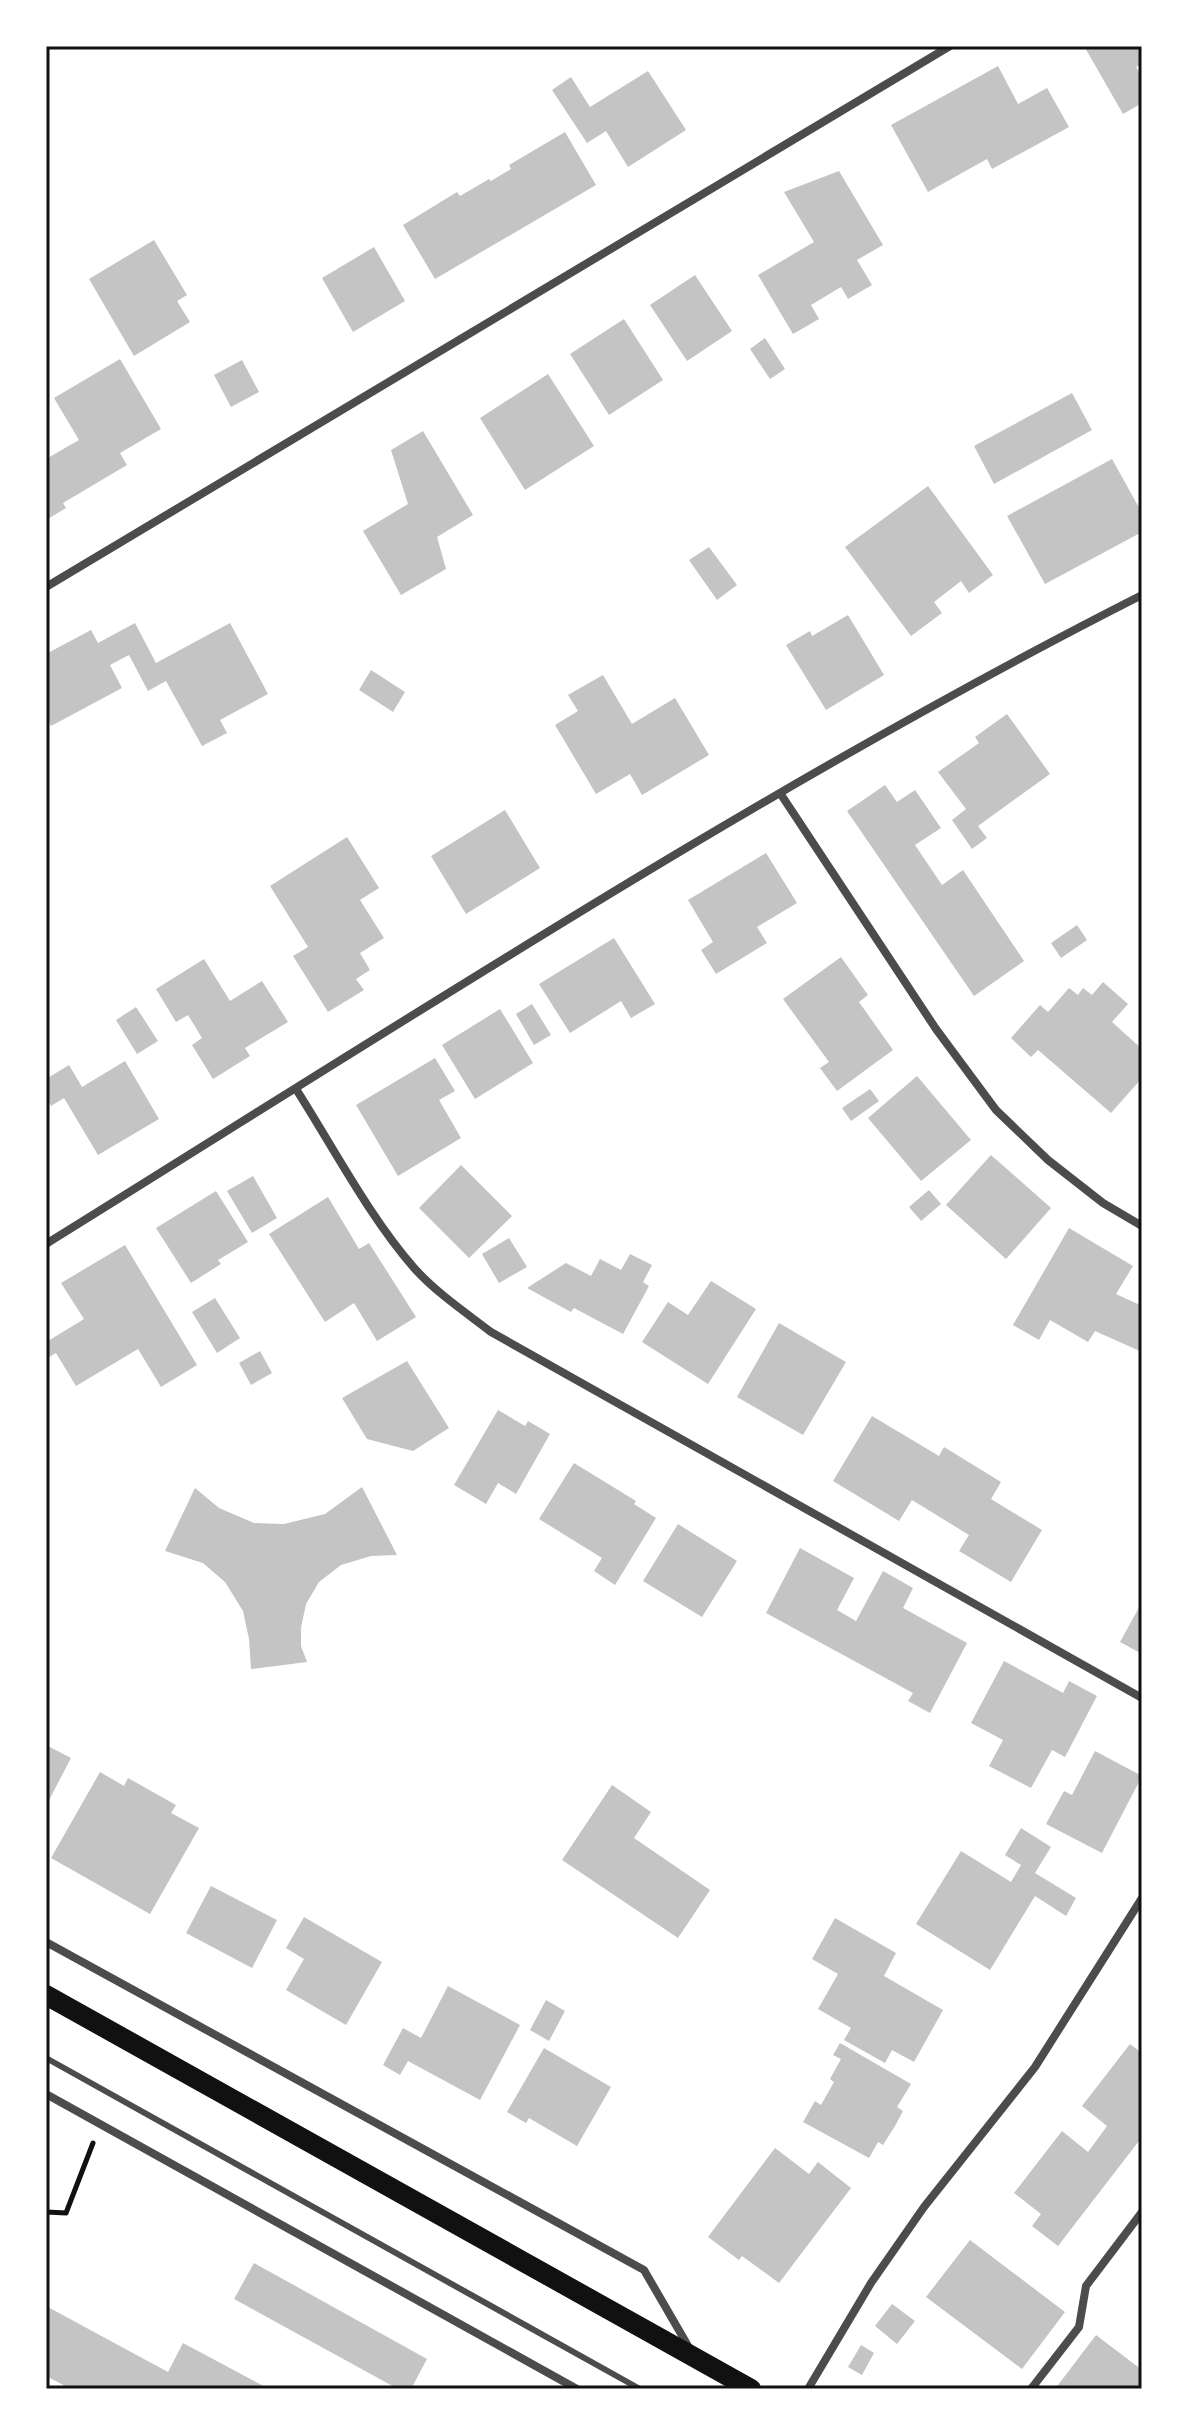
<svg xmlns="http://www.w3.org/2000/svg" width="1188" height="2435" viewBox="0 0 1188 2435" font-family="Poppins,sans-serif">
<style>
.building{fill:#c4c4c4}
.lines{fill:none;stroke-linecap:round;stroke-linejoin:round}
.path{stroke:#111;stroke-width:5}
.service{stroke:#4c4c4c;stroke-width:6}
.minor{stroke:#4c4c4c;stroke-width:8}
.primary{stroke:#111;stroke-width:20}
.neatline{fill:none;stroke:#111;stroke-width:3}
</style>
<rect width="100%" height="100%" fill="#fff"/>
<path class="building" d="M1084 46H1142V64L1136 67 1142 77V103L1123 114Z
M998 66 1018 104 1047 88 1069 127 992 169 987 159 928 192 891 125Z
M648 71 686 130 628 167 606 131 587 143 552 90 571 77 590 107Z
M565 132 596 185 435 279 403 225 457 192 460 196 489 179 491 181 511 169 509 165Z
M839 171 883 245 857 260 872 285 848 299 841 287 811 305 819 319 793 334 758 275 814 242 784 192Z
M154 240 187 295 177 301 190 322 134 356 89 279Z
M374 247 405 301 353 332 322 278Z
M695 275 732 331 687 361 650 305Z
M624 319 663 380 609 415 570 354Z
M765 338 785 369 770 379 750 349Z
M120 359 161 429 120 453 127 465 63 503 66 508 46 520V459L79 440 54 398Z
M242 360 259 392 231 407 214 375Z
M548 374 594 446 525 490 480 418Z
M1072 393 1092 430 994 484 974 446Z
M423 431 473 515 437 537 446 569 401 595 363 531 408 504 391 450Z
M1112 459 1142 513V532L1045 584 1007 516Z
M928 486 993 575 969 593 961 581 934 602 942 613 911 636 845 547Z
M709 547 737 585 717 600 689 560Z
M848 615 884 675 826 710 786 645 810 631 812 636Z
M135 623 156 663 230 623 268 694 220 720 227 733 202 746 166 681 148 691 129 655 110 665 122 688 51 726 46 717V654L91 630 98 643Z
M371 670 405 692 393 712 359 690Z
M603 675 632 724 675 698 709 755 642 795 630 774 596 794 555 725 578 711 568 695Z
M1007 714 1050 774 978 826 987 838 972 849 952 820 966 809 938 772 979 743 975 737Z
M885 785 897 802 915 790 941 828 915 845 942 885 963 870 1024 961 974 996 847 811Z
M505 810 540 868 466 914 431 856Z
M347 837 379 888 360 900 384 938 360 953 370 970 356 979 364 990 328 1012 293 956 308 947 270 886Z
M766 853 797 903 757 927 767 943 716 974 701 950 713 942 688 900Z
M1077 925 1087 940 1061 958 1051 943Z
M614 938 655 1004 631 1018 621 1001 570 1033 539 984Z
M841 957 868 995 859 1002 893 1050 837 1091 820 1068 829 1062 783 999Z
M204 959 230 1001 262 981 288 1022 245 1048 250 1056 213 1079 192 1045 202 1038 188 1015 176 1022 156 989Z
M1103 982 1128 1004 1112 1022 1142 1049V1078L1111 1113 1038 1050 1031 1057 1011 1038 1040 1005 1048 1012 1069 988 1078 995 1083 988 1092 995Z
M532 1004 551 1035 534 1045 516 1014Z
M136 1007 158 1041 137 1054 116 1020Z
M500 1009 533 1063 475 1099 442 1045Z
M435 1058 455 1091 439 1100 461 1138 398 1176 356 1105Z
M125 1061 159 1119 98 1155 64 1098 51 1106 46 1096V1079L69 1065 82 1087Z
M917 1076 971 1140 921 1181 868 1118Z
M870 1089 879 1101 851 1121 842 1108Z
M991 1155 1051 1208 1006 1259 946 1205Z
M461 1165 512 1216 469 1258 419 1208Z
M253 1176 277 1218 252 1233 227 1191Z
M929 1190 941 1204 921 1221 909 1207Z
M216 1191 248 1242 218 1260 221 1264 191 1283 156 1228Z
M328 1197 359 1249 369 1243 416 1317 377 1341 354 1303 325 1322 269 1234Z
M1069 1228 1133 1266 1116 1294 1142 1306V1352L1095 1331 1088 1342 1050 1320 1039 1340 1013 1325Z
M509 1238 527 1267 499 1283 482 1254Z
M125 1245 197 1365 161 1387 138 1349 76 1386 56 1353 46 1359V1337L48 1341 84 1319 61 1283Z
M630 1254 652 1265 643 1282 649 1286 623 1334 574 1308 571 1312 527 1288 566 1263 591 1276 600 1259 621 1270Z
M711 1281 756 1309 708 1384 642 1342 668 1302 688 1315Z
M215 1298 240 1338 217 1353 192 1312Z
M779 1323 846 1362 803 1435 737 1397Z
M260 1351 272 1373 251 1385 239 1363Z
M407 1361 449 1428 413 1451 367 1439 342 1398Z
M498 1410 525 1426 528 1421 550 1434 516 1494 498 1483 486 1504 454 1485Z
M872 1416 939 1456 944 1447 1001 1482 991 1499 1042 1530 1011 1582 959 1551 969 1535 912 1500 899 1521 833 1481Z
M574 1463 636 1501 634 1504 656 1518 615 1585 594 1571 602 1558 539 1519Z
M362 1487 397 1555 371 1556 341 1565 319 1582 306 1604 301 1628V1646L307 1662 251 1669 249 1639 243 1611 225 1582 203 1563 165 1551 195 1488 219 1508 254 1523 284 1524 325 1514Z
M678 1524 737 1561 702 1617 643 1581Z
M800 1548 854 1578 837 1610 856 1621 883 1571 913 1588 903 1608 967 1643 930 1713 908 1701 913 1693 766 1613Z
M1142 1602V1654L1120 1642Z
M1004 1661 1063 1693 1069 1681 1097 1696 1065 1757 1052 1750 1031 1788 989 1766 1003 1740 971 1723Z
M46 1745 71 1758 46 1806Z
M1095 1751 1142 1776 1102 1853 1046 1824 1064 1791 1072 1795Z
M100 1772 124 1786 128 1778 176 1805 171 1813 199 1828 150 1914 51 1858Z
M612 1785 651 1812 634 1838 710 1890 678 1938 562 1860Z
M1021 1828 1051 1847 1035 1873 1076 1898 1066 1916 1035 1896 990 1970 916 1924 961 1851 1011 1882 1021 1865 1005 1855Z
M211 1886 277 1920 252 1968 186 1933Z
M304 1917 382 1962 346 2025 286 1990 304 1959 286 1948Z
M835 1918 896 1953 884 1976 943 2010 914 2062 892 2050 885 2063 844 2040 851 2028 818 2009 838 1974 812 1959Z
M448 1986 520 2025 480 2100 408 2061 400 2075 383 2065 403 2028 421 2038Z
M546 2000 565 2011 549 2041 530 2030Z
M840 2043 911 2084 897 2107 903 2111 895 2126 883 2145 878 2142 869 2158 803 2122 815 2101 821 2105 834 2082 830 2079 841 2059 833 2055Z
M1130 2044 1142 2053V2137L1058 2246 1032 2226 1041 2214 1014 2193 1062 2131 1088 2152 1107 2126 1082 2106Z
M544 2048 611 2087 577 2146 529 2118 526 2123 507 2112Z
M775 2148 809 2174 818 2162 851 2188 779 2283 742 2256 739 2260 708 2237Z
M970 2240 1065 2312 1022 2369 926 2297Z
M254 2263 427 2359 411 2389H398L234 2299Z
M892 2304 915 2321 897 2344 875 2326Z
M46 2306 168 2372 183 2343 269 2389H71L46 2376Z
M1096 2335 1142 2370V2389H1055Z
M861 2345 874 2353 862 2375 848 2367Z"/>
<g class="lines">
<path class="path" d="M46 2212 66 2213 93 2143"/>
<path class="service" d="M46 2058 640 2389"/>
<path class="minor" d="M46 587 950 46
M780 793 936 1029 996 1110 1048 1160 1103 1203 1142 1226
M296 1089C333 1147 370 1218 415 1269 437 1293 465 1312 491 1332L1142 1698
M46 1244C407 1020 763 787 1142 595
M46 1942 644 2270 691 2351
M46 2094 577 2389
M808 2389 871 2283 924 2207 1035 2067 1142 1898
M1031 2389 1079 2327 1086 2286 1142 2212"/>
<path class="primary" d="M46 1995 751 2389"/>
</g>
<rect width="1188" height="2435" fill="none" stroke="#ffffff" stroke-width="96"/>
<rect x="48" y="48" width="1092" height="2339" class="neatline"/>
</svg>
